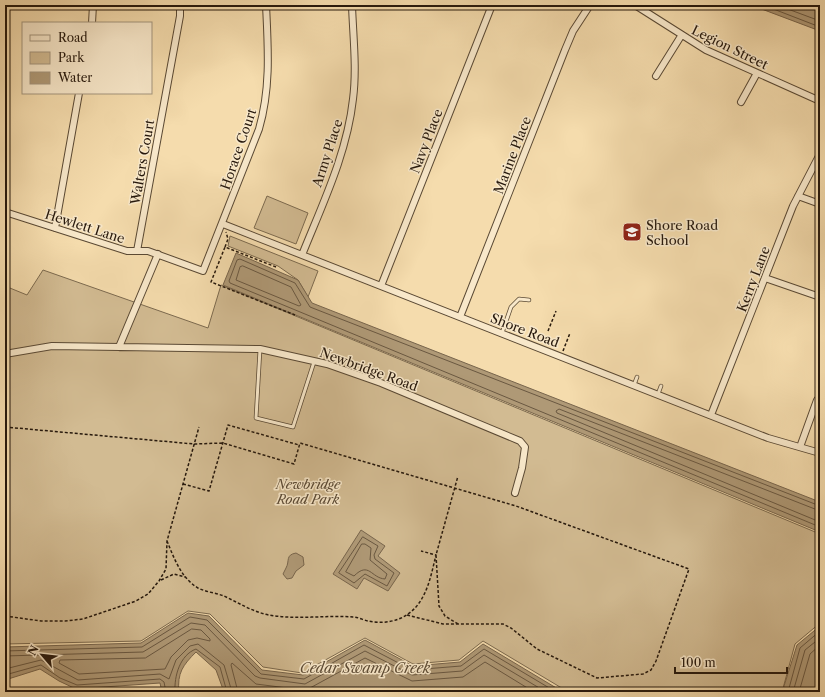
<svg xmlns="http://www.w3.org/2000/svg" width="825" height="697" viewBox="0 0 825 697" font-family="'Libre Caslon Text',serif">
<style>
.green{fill:#d2bb92;stroke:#7c6a4f}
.water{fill:#af9976;stroke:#78654c}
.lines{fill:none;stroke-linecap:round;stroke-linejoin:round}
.shore{stroke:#6a5841;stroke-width:1}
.lane-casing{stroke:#5a4934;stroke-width:4.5}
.street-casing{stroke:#5a4934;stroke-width:8}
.path{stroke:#26180c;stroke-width:1.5;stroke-dasharray:3 2;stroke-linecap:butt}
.lane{stroke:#f8e8ca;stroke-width:3}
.street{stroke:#f8e8ca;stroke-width:6}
.labels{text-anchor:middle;stroke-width:3;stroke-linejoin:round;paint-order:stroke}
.street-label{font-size:13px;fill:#26180c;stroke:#f8e8ca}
.poi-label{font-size:13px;fill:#26180c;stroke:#f8e8ca;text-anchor:start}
.park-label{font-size:13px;font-style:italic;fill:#5a4934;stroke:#f8e8ca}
.water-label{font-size:14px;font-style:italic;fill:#5d4c36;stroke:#f8e8ca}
</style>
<rect width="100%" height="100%" fill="#f5dcad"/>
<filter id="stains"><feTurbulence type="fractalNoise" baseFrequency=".005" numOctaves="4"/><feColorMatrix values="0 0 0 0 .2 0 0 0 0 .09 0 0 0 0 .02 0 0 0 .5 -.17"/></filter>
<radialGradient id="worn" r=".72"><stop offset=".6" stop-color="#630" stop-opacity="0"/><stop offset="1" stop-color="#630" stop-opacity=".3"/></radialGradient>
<path class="green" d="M267 196 308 213 296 244 254 228Z
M230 236 318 271 308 297 298 280 278 266 228 246Z
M43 270 208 328 221 285 820 534V623L795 644 782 692H574L565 690 483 641 459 660 413 664 365 638 302 673 263 667 210 614 188 611 141 641 5 644V286L27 295Z"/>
<path class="water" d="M751 5H820V31Z
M236 253 298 280 312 303 820 502V532L223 285Z
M361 530 385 546 378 556 400 573 388 591 364 578 357 589 333 574Z
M296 553 303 557 304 565 296 571 292 578 287 579 283 574C284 572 285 570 286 568 290 561 285 555 296 553Z
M188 613 209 616 262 670 303 675 365 640 413 666 460 662 483 644 563 692H224L216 670 196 652C183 665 177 673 179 692H162L160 683 76 689 59 681 40 669 5 680V647L141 643Z
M820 626V692H784V686L797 645Z"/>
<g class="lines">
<path class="shore" d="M763 5 820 27
M777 5 820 21
M243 266 291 287 301 305 299 306 236 280 240 267Z
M820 506 310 307 295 283 240 259 237 260 229 281 230 283 820 527
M820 511 559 409 556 411 557 413 820 522
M363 537 378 546 374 555 375 559 394 573 387 586 365 574 354 583 339 573Z
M362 544H365L371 548 370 560 387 574 385 579C371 578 369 561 354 576L346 572Z
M192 629 201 630 210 639V641L197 638 188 640 171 657 165 669 79 674 59 663 60 660 145 658Z
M5 651 142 647 190 617 207 620 261 674 304 679 364 645 412 670 461 666 484 649 556 692
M5 656 143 652 191 623 205 625 255 676 260 678 305 684 365 651 412 675 462 671 484 655 546 692
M5 669 41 660 78 680 160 674 169 679 176 660 190 646 198 644 224 665 232 692
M5 675 41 665 60 678 77 685 160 679 164 682 166 692
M175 692C174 676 180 655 196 649L220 667 227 692
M238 692 231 665 232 663 256 684 303 690 310 688 365 658 412 681 463 677 485 662 534 692
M788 692 800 648 820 631
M793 692 805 650 820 638
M799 692 810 654 820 645"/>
<g class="lane-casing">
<path id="lane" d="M502 333 511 307 519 299 529 300
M260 349 256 418 293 427 314 362
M634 385 637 377
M658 394 661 386"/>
</g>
<g class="street-casing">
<path id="street" d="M635 5 706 50 820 101
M92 23 93 5
M656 76 681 36
M741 102 757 73
M798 196 820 204
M5 212 127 251H148L203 271 259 129C271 88 268 47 266 5
M223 224 768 438 820 453
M55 228 79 93
M137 251 180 16V5
M302 255C322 205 347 154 353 99 357 68 353 36 352 5
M765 278 820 297
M381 286 492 5
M460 317 565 50 573 31 590 5
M119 347 158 254
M5 354 52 346 260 349 327 364 381 383 520 441 525 447 522 468 515 493
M711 415 793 206 820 154
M800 447 817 400"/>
</g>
<path class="path" d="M225 247 228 239 226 232
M276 267 225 247 211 282 295 315
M548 331 556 311
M563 351 570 333
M5 427 194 444 223 443 294 464 300 443 516 506 689 569 656 661 651 670 643 674 597 678 537 649 511 628 503 624H443L407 615
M183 484 209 491 228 425 299 445
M167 541C174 558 181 578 198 588 206 592 216 593 224 596 239 603 253 612 269 615 296 620 326 615 353 617 358 617 363 620 368 621 381 624 397 622 408 614 427 601 431 575 436 555L421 551
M161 580 174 574 185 577
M5 616 41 621H65L83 619 136 601 148 594 159 581 166 569 167 541 199 427
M458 624 445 616 439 606 436 555 458 476"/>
<use href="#lane" class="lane"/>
<use href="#street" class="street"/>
</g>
<defs>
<g id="school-square" transform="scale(1)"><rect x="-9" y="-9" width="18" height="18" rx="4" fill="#8f2418" stroke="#f8e8ca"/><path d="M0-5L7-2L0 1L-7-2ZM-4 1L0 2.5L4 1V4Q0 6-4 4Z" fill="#fff"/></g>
</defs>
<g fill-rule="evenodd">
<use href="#school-square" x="632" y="232"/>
</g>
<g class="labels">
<g class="street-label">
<text transform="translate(730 47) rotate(26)" y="5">Legion Street</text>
<text transform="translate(426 141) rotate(-69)" y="5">Navy Place</text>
<text transform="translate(238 149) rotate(-71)" y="5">Horace Court</text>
<text transform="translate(327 153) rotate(-72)" y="5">Army Place</text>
<text transform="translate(512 155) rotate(-69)" y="5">Marine Place</text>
<text transform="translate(142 162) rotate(-80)" y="5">Walters Court</text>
<text transform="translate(85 226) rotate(18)" y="5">Hewlett Lane</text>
<text transform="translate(753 279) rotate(-69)" y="5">Kerry Lane</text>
<text transform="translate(525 330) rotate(21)" y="5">Shore Road</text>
<text transform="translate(369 369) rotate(20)" y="5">Newbridge Road</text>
</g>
<g class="poi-label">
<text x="646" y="230">Shore Road<tspan x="646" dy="15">School</tspan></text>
</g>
<g class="park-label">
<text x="308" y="489">Newbridge<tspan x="308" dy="15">Road Park</tspan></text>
</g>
<g class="water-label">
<text x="365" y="673">Cedar Swamp Creek</text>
</g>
</g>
<rect width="825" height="697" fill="none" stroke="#f5dcad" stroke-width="20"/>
<rect x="6" y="6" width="813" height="685" fill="none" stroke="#26180c" stroke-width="2"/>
<rect x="10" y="10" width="805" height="677" fill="none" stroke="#26180c"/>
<rect x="22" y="22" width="130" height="72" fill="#f8e8ca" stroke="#a4957e"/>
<rect x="30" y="35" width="20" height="6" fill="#f8e8ca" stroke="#a4957e"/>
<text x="58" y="42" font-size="12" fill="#26180c">Road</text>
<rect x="30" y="52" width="20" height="12" fill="#d2bb92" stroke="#a4957e"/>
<text x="58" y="62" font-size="12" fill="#26180c">Park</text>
<rect x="30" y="72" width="20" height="12" fill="#af9976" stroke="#a4957e"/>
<text x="58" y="82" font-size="12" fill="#26180c">Water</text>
<g transform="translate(42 655) rotate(298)" stroke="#f8e8ca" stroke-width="3" paint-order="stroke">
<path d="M0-3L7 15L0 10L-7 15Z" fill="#26180c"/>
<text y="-6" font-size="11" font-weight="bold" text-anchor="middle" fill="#26180c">N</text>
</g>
<path d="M675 667v6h112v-6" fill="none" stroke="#26180c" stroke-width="2"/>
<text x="681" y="667" font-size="12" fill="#26180c" stroke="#f8e8ca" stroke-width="3" paint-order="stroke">100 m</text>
<rect width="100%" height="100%" filter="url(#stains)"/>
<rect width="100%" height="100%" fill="url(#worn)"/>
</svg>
